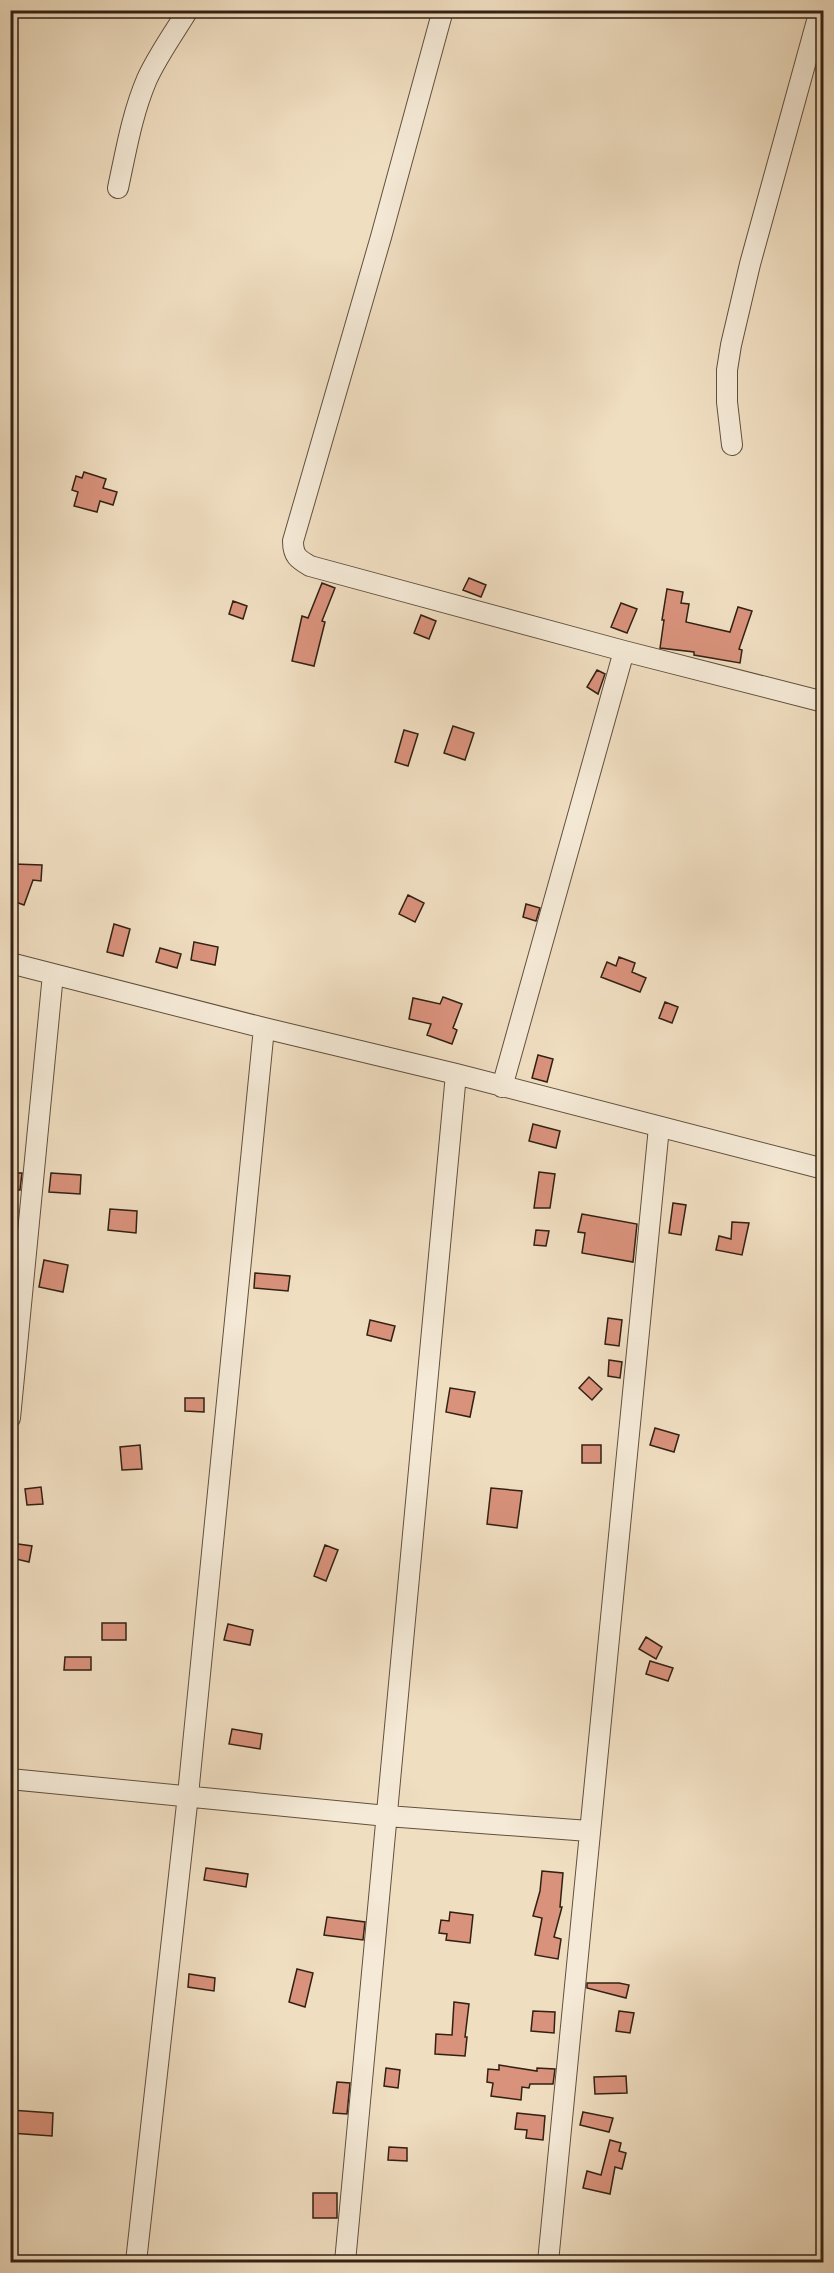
<svg xmlns="http://www.w3.org/2000/svg" width="834" height="2273" viewBox="0 0 834 2273" font-family="Alegreya,serif">
<style>
.building{fill:#d9927c;stroke:#322113;stroke-width:1.5}
.lines{fill:none;stroke-linecap:round;stroke-linejoin:round}
.minor-casing{stroke:#62503e;stroke-width:22}
.minor{stroke:#f5ead7;stroke-width:20}
</style>
<rect width="100%" height="100%" fill="#f0dec1"/>
<filter id="stains"><feTurbulence type="fractalNoise" baseFrequency=".00333" numOctaves="4"/><feColorMatrix values="0 0 0 0 .2 0 0 0 0 .09 0 0 0 0 .02 0 0 0 .5 -.17"/></filter>
<radialGradient id="worn" r=".72"><stop offset=".6" stop-color="#630" stop-opacity="0"/><stop offset="1" stop-color="#630" stop-opacity=".3"/></radialGradient>
<path class="building" d="M84 472 106 479 103 488 117 492 113 505 100 501 97 512 74 506 78 492 72 490 76 476 82 478Z
M469 578 486 585 481 597 463 590Z
M322 583 335 588 322 621 325 622 314 666 292 661 302 616 308 618Z
M667 589 683 592 681 603 689 604 686 622 730 632 738 607 752 611 739 649 742 650 740 663 694 655V652L660 648 664 620H662Z
M233 601 247 606 243 619 229 614Z
M621 603 637 609 627 633 611 627Z
M421 615 436 621 429 639 414 633Z
M597 670 605 674 598 694 587 687Z
M453 726 474 733 465 760 444 753Z
M404 730 418 734 408 766 395 762Z
M14 864 42 865 41 881 33 880 24 905 10 900Z
M408 895 424 903 415 922 399 914Z
M526 904 540 908 536 921 523 917Z
M114 924 130 929 123 956 107 952Z
M194 942 218 947 215 965 191 960Z
M160 948 181 954 177 968 156 962Z
M619 957 635 963 632 972 646 978 640 992 601 977 607 962 616 966Z
M443 997 462 1004 453 1028 457 1030 452 1044 427 1035 431 1024 409 1019 413 998 440 1004Z
M665 1002 678 1007 672 1023 659 1018Z
M538 1055 553 1059 547 1082 532 1078Z
M533 1124 560 1131 556 1148 529 1141Z
M539 1172 555 1174 550 1208H534Z
M10 1173H22L20 1190H10Z
M51 1173 81 1175 80 1194 49 1192Z
M673 1203 686 1205 681 1235 669 1233Z
M110 1209 137 1211 136 1233 108 1230Z
M582 1214 637 1224 633 1262 582 1253 585 1233 578 1232Z
M732 1222 749 1223 742 1255 716 1250 719 1236 731 1239Z
M536 1230 549 1231 546 1246 534 1245Z
M44 1260 68 1265 63 1292 39 1287Z
M255 1273 290 1276 288 1291 254 1288Z
M608 1318 622 1320 619 1346 605 1344Z
M370 1320 395 1326 391 1341 367 1335Z
M609 1360 622 1362 620 1378 608 1376Z
M589 1377 602 1389 592 1400 579 1388Z
M450 1388 475 1392 470 1417 446 1412Z
M185 1398H204V1412L185 1411Z
M655 1428 679 1435 674 1452 650 1445Z
M140 1445 142 1469 122 1470 120 1447Z
M582 1445H601V1463H582Z
M41 1487 43 1504 27 1505 25 1489Z
M491 1488 522 1491 517 1528 487 1524Z
M18 1544 32 1546 29 1562 16 1559Z
M325 1545 338 1550 326 1581 314 1576Z
M102 1623H126V1640H102Z
M228 1624 253 1630 250 1645 224 1640Z
M646 1637 662 1647 656 1659 639 1649Z
M65 1657H91V1670H64Z
M650 1661 673 1668 668 1681 646 1674Z
M232 1729 262 1734 260 1749 229 1744Z
M206 1868 248 1874 246 1887 204 1880Z
M542 1871 563 1873 560 1907H562L554 1937 561 1939 558 1959 535 1955 542 1918 533 1916 540 1891Z
M450 1912 473 1915 470 1943 446 1940 447 1934 439 1933 441 1920 449 1921Z
M327 1917 365 1922 363 1940 324 1935Z
M297 1969 313 1973 305 2007 289 2002Z
M189 1974 215 1978 214 1991 188 1987Z
M587 1983H619L629 1985 626 1998 587 1988Z
M454 2002 469 2004 465 2037H467L465 2056 435 2054 436 2034 452 2035Z
M533 2011 555 2012 554 2033 531 2031Z
M619 2011 634 2013 630 2033 616 2031Z
M499 2065 537 2071V2068L555 2069 553 2084H530L529 2088 522 2087 521 2100 491 2096 493 2083 487 2082 488 2069 499 2070Z
M386 2068 400 2070 398 2088 384 2086Z
M626 2076 627 2093 595 2094 594 2077Z
M337 2082 350 2083 347 2114 333 2113Z
M10 2110 53 2113 52 2136 10 2133Z
M583 2112 613 2118 609 2132 580 2125Z
M517 2113 545 2116 543 2140 526 2138 527 2130 515 2129Z
M610 2140 621 2143 619 2151 626 2153 622 2169 615 2167 610 2194 583 2188 587 2171 601 2175Z
M389 2147 407 2148V2161L388 2160Z
M313 2193H337V2218H313Z"/>
<g class="lines">
<g class="minor-casing">
<path id="minor" d="M443 10 381 237 293 541C293 556 298 559 310 566L624 651 824 702
M118 188C126 151 132 114 147 79 158 55 174 33 188 10
M732 445 727 402V370L731 345 750 264 820 10
M10 963 264 1028 456 1074 824 1169
M502 1087 624 651
M10 1418 53 974
M10 1779 387 1816 589 1831
M136 2262 188 1795 264 1028
M345 2262 456 1074
M548 2262 659 1127"/>
</g>
<use href="#minor" class="minor"/>
</g>
<rect width="834" height="2273" fill="none" stroke="#f0dec1" stroke-width="36"/>
<rect x="12" y="12" width="810" height="2249" fill="none" stroke="#322113" stroke-width="3"/>
<rect x="18" y="18" width="798" height="2237" fill="none" stroke="#322113" stroke-width="1.5"/>
<rect width="100%" height="100%" filter="url(#stains)"/>
<rect width="100%" height="100%" fill="url(#worn)"/>
</svg>
